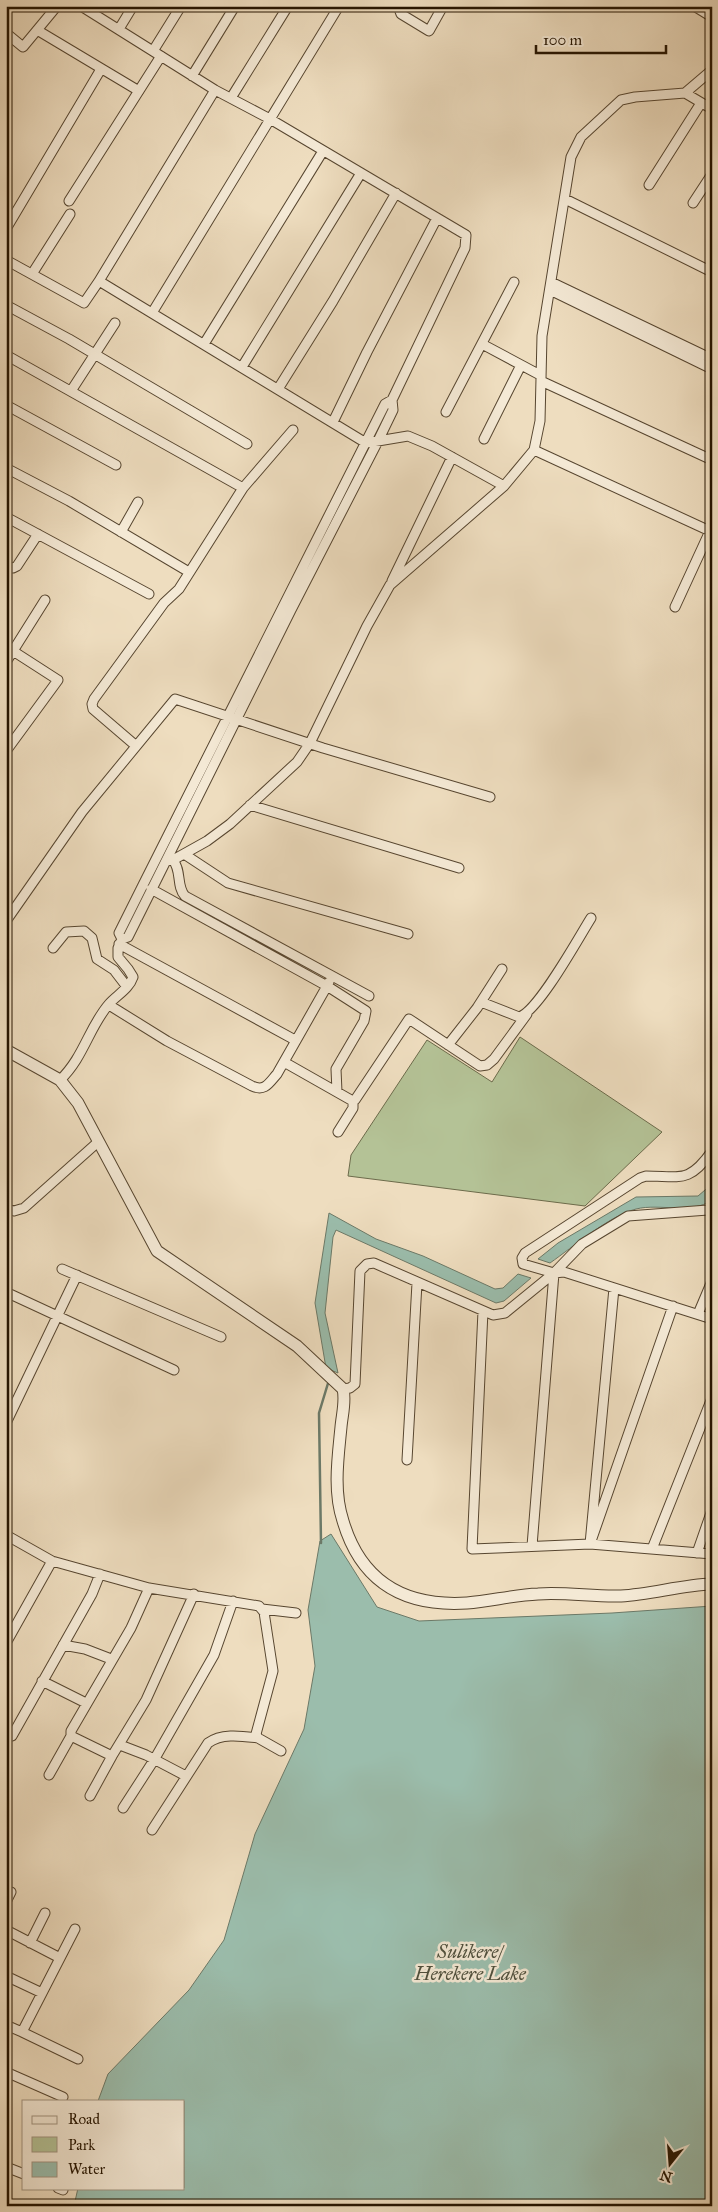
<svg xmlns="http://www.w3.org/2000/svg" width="718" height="2212" viewBox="0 0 718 2212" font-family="'IM FELL Great Primer',serif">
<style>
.green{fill:#b4c296;stroke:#6c6b4b}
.water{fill:#9bbdac;stroke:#6c7967}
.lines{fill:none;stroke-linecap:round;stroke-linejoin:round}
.stream{stroke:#6c7967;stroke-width:2.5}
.minor-casing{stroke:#574630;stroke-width:11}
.tertiary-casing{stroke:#574630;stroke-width:13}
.minor{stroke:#f4e9d5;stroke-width:9}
.tertiary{stroke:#f4e9d5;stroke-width:11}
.labels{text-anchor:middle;stroke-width:5;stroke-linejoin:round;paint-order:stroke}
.water-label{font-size:19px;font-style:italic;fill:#4e4f3c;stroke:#f4e9d5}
</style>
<rect width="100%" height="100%" fill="#eeddbf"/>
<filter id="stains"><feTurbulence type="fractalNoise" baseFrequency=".004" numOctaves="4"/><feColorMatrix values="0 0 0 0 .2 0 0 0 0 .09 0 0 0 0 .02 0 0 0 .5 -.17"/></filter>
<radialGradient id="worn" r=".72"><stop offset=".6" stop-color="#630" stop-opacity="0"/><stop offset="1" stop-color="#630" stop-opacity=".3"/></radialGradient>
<path class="green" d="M520 1037 662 1132 585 1206 348 1176 351 1155 427 1040 492 1082Z"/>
<path class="water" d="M712 1184V1200C691 1215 660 1203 636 1209 609 1216 573 1247 550 1263L538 1259 558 1243 636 1197 698 1196Z
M329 1213 376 1239 423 1256 495 1289 503 1288 518 1274 531 1278 504 1301 496 1303 336 1230 333 1237 325 1313 338 1373 326 1368 315 1303Z
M331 1534 377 1607 419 1621 612 1613 712 1606V2206H74L78 2188H184V2101H98L108 2074 189 1990 224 1940 255 1834 304 1729 315 1666 308 1610 320 1541Z"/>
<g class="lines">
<path class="stream" d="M321 1543 319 1413 329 1380"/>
<g class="minor-casing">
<path id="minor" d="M81 6 215 90 270 119 466 235 465 248 392 400
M398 6 401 14 429 31 443 6
M694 6 712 17
M119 29 133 6
M37 30 139 91
M6 33 23 47 57 6
M153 51 181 6
M192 76 235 6
M685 93 712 109
M231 98 288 6
M649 185 701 103
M565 199 712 272
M69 201 161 56
M693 203 712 174
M6 229 101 69
M6 260 84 303 99 281 366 443 408 436 432 446 504 486
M32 274 70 214
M99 281 215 90
M551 282 712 359
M550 290 712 369
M6 305 69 339 247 444
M152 313 339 6
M204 344 323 151
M482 344 540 375
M6 355 243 488
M242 367 361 173
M541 381 712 460
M278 389 333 301 396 193
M71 391 115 323
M392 400 393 410 378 441 291 610 128 937 122 939 119 933 143 885 385 404Z
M6 405 116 465
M446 412 514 282
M333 422 367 352 437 218
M484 439 521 365
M534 450 712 532
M6 468 69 501 189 572
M6 517 149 594
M121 532 138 502
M6 568H13L17 566 38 534
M392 581 452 457
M675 607 710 531
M6 662 45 600
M135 745 93 709 92 704 94 699 164 603 179 589 243 488 293 430
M6 751 58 680 13 651
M250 805 459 868
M184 854 228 883 408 934
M173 860C182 871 176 886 185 896L369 996
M166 861 173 860 207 841 230 824 297 762 310 743 367 626 390 585 504 486 534 450 540 421 542 336 571 157 581 137 621 100 635 97 685 93 712 70
M6 921 82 812 175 699 323 748 490 797
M119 944 295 1040
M53 948 66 932 84 931 92 938 97 959 114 970 127 987
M329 982 327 986 366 1011 364 1021 336 1069 337 1092
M481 1002 519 1017C538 1012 579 937 591 918
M109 1005 167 1041 252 1086C265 1092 269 1083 277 1074L327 986 151 889
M448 1045 477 1008 502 969
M284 1062 351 1100H355L409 1019 480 1066 487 1065 494 1059 527 1014
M60 1080C84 1057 89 1027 109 1004 117 995 129 989 133 977L128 969 118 957V948L122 939
M338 1132 353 1108V1100
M6 1209 14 1211 24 1208 98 1142
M62 1269 221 1337
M554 1273 523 1264 522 1258 525 1253 640 1178 646 1176C680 1176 689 1184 712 1151
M10 1294 174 1370
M673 1306 590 1544 712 1554
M483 1311 472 1549 590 1544 614 1288
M698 1314 712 1281
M343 1389 350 1388 355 1384 360 1271 367 1264 374 1263 493 1315 505 1313 554 1273 564 1272 712 1319
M6 1423 77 1275
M407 1460 417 1283
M6 1535 52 1561 149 1588 259 1606 264 1612 273 1671 256 1734 258 1738 281 1751
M532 1546 554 1273 582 1244 628 1216 708 1210 712 1207
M652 1549 712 1398
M697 1553 712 1510
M149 1588 131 1628 71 1731V1736L112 1756 146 1700 194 1594
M262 1609 296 1613
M6 1643 52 1561
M63 1645 85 1649 111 1659
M42 1681 86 1703
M12 1736 92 1594 100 1574
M120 1745 146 1755 186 1776
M49 1775 71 1736
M90 1796 112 1756
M123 1808 154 1760 214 1655 233 1601
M152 1830 208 1743C222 1733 241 1736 258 1738
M6 1902 11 1892
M6 1930 60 1958
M30 1943 45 1913
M6 1976 42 1993
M6 2025 22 2032 75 1929
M22 2032 78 2059
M6 2072 63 2097
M6 2167 24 2174
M58 2188 63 2190"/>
</g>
<g class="tertiary-casing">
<path id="tertiary" d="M6 1050 60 1080 78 1103 157 1251 297 1346 343 1389C346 1401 342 1415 341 1427 338 1458 333 1491 343 1521 361 1582 404 1607 467 1603 491 1601 514 1595 538 1594 566 1592 594 1597 621 1596 652 1594 682 1585 712 1584"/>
</g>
<use href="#minor" class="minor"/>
<use href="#tertiary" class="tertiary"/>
</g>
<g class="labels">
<g class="water-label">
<text x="470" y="1958">Sulikere/<tspan x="470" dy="22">Herekere Lake</tspan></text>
</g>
</g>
<rect width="718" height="2212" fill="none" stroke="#eeddbf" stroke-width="25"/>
<rect x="8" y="8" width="703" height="2197" fill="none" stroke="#251400" stroke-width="2.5"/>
<rect x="12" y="12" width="693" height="2187" fill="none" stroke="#251400"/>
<rect x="22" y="2100" width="162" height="90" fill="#f4e9d5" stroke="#a19480"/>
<rect x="32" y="2116" width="25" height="8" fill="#f4e9d5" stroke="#a19480"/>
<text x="68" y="2124" font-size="15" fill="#251400">Road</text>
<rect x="32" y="2137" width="25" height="15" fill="#b4c296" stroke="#a19480"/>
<text x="68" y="2150" font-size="15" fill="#251400">Park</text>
<rect x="32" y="2162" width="25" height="15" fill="#9bbdac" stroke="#a19480"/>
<text x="68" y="2174" font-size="15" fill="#251400">Water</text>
<g transform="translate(670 2164) rotate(197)" stroke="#f4e9d5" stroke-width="4" paint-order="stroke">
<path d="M0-4L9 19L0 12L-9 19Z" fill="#251400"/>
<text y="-8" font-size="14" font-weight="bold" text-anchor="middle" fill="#251400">N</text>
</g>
<path d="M536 45v8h130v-8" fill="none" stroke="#251400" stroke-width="2.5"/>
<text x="543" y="45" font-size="15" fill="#251400" stroke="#f4e9d5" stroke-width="4" paint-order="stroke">100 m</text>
<rect width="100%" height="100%" filter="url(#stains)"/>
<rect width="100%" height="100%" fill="url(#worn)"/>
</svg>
